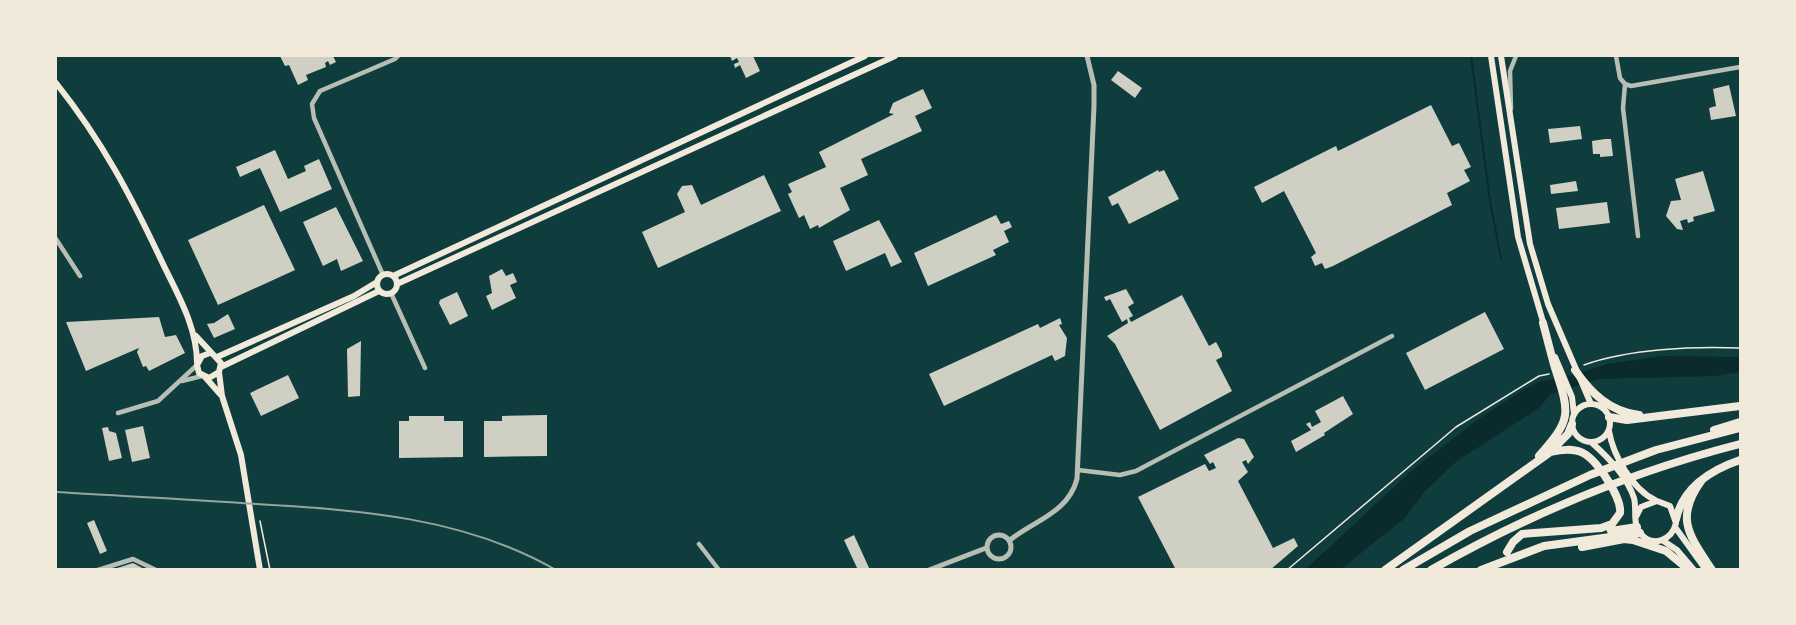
<svg xmlns="http://www.w3.org/2000/svg" width="1796" height="625" viewBox="0 0 1796 625" font-family="'Roboto Condensed',sans-serif">
<style>
.water{fill:#0a2a2b}
.lines{fill:none;stroke-linecap:round;stroke-linejoin:round}
.stream{stroke:#0a2a2b;stroke-width:2}
.building{fill:#cfcfc3}
.path{stroke:#f1e9da;stroke-width:1.5}
.minor{stroke:#b8beb3;stroke-width:4.5}
.tertiary{stroke:#b8beb3;stroke-width:5}
.secondary{stroke:#f1e9da;stroke-width:6}
.trunk{stroke:#f1e9da;stroke-width:8}
.rail{stroke:#97a49c;stroke-width:2}
</style>
<rect width="100%" height="100%" fill="#0f3d3e"/>
<path class="water" d="M1662 356 1740 357V372L1716 376 1598 379 1551 394 1539 408 1457 461 1425 491 1405 518 1341 569 1305 570 1410 472 1477 420 1524 389 1541 381 1566 377 1607 364Z"/>
<g class="lines">
<path class="stream" d="M1471 56 1490 201 1501 259"/>
</g>
<path class="building" d="M280 56H333L336 62 330 65 328 61 325 63 326 67 306 75 308 80 298 85 289 65 285 66Z
M730 56H753L760 71 746 78 740 65 735 68 734 64 739 62 737 58 732 61Z
M1118 71 1142 88 1135 98 1111 80Z
M1729 85 1736 116 1711 120 1709 108 1716 106 1713 89Z
M923 89 932 108 915 116 922 131 861 159 868 175 840 188 850 210 819 228 818 225 810 229 804 215 799 218 788 194 792 192 788 184 826 167 819 152 894 114 889 113 893 103Z
M1431 105 1452 146 1459 143 1471 167 1464 170 1470 181 1447 193 1452 205 1333 266 1325 269 1322 263 1315 266 1311 257 1316 253 1284 191 1262 203 1254 187 1336 146 1338 151Z
M1580 126 1582 139 1550 143 1548 129Z
M1605 139H1611L1613 156 1600 157V154H1593L1592 141Z
M275 150 288 179 306 171 304 166 319 159 332 189 280 212 260 168 240 177 236 167Z
M1158 170 1159 172 1164 170 1179 199 1129 224 1118 203 1112 206 1108 197Z
M1703 171 1715 211 1693 217 1694 221 1688 223 1687 219 1680 221 1683 230 1677 229 1666 216 1671 201 1681 200 1675 179Z
M764 175 781 211 658 268 642 232 685 212 677 194 682 186 692 185 701 205Z
M1576 181 1578 191 1551 194 1550 185Z
M1607 202 1610 223 1559 229 1556 208Z
M264 205 295 270 218 305 188 240Z
M336 207 363 261 341 271 337 259 323 266 303 222Z
M996 215 1001 224 1009 221 1012 227 1004 231 1009 242 993 250 996 255 928 286 914 253Z
M879 220 902 262 891 267 885 253 846 271 833 241Z
M502 269 506 276 513 273 517 282 510 285 516 298 492 310 486 296 492 293 489 276Z
M1126 289 1134 303 1128 307 1133 316 1129 318 1131 322 1182 295 1209 346 1216 342 1222 353V357L1216 360 1232 391 1160 430 1115 344 1107 336 1128 323 1127 319 1122 322 1110 299 1106 301 1104 297Z
M457 292 468 316 450 325 439 303 440 300Z
M1485 312 1504 349 1425 390 1406 353Z
M228 314 235 329 214 338 207 324 214 323Z
M159 317 165 337 176 335 185 353 149 371 146 366 143 367 137 352 139 348 86 371 66 322Z
M1060 318 1062 324 1059 325 1067 338 1065 356 1055 361 1052 355 944 406 929 374 1038 324 1040 328Z
M361 341 360 396 348 397 347 349Z
M288 375 299 398 261 416 250 393Z
M1343 396 1353 414 1324 433 1325 435 1296 452 1291 441 1311 430 1306 424 1310 422 1312 427 1321 422 1315 411Z
M547 415V456L484 457V421H502V416Z
M409 416H444V421H463V457L399 458V421H409Z
M143 426 150 458 132 462 125 430Z
M108 427 109 431 116 433 122 458 109 461 102 428Z
M1238 438 1244 439 1254 457 1248 464 1246 460 1242 462 1248 472 1238 481 1273 548 1294 538 1298 546 1270 570H1176L1138 497 1205 464 1209 471 1216 468 1213 462 1210 464 1204 455Z
M94 520 107 551 100 554 87 523Z
M854 535 870 570H858L844 540Z
M133 563 146 570H114V569Z"/>
<g class="lines">
<path class="path" d="M1584 365C1628 349 1693 346 1740 348
M260 521 270 570
M1287 570 1456 427 1539 376 1549 374"/>
<path class="minor" d="M1616 56 1620 78 1625 84 1631 86 1740 67
M1625 84 1623 108 1638 236
M1511 109 1510 71 1516 56
M56 239 80 276
M383 275 314 118 312 104 320 91 395 59 398 56
M391 293 425 368
M182 381 202 376
M118 413 158 401 197 365
M1078 470 1120 475 1136 471 1392 336
M699 544 719 570
M98 570 133 559 156 570"/>
<path class="tertiary" d="M987 547a12 12 0 1 1 24 0a12 12 0 1 1-24 0Z
M1010 540C1035 520 1068 513 1077 479L1094 106V85L1087 56
M929 570 986 548"/>
<path class="secondary" d="M1491 56 1518 237 1544 325
M1501 56 1530 244 1548 304 1591 404
M56 83C103 142 131 196 163 264 178 295 197 327 197 363
M377 284a10 10 0 1 1 20 0a10 10 0 1 1-20 0Z
M393 276 865 56
M397 284 895 56
M196 336 221 363 219 372 209 378 199 373 197 365 202 356 210 353
M217 357 354 296 377 282
M1555 357 1572 397 1574 414
M221 367 379 291
M219 372 222 396 241 455 260 570
M205 377 220 394
M1572 423a19 19 0 1 1 38 0a19 19 0 1 1-38 0Z
M1609 431C1613 455 1632 489 1655 500
M1592 443C1608 457 1627 477 1634 498 1637 509 1632 525 1641 534 1653 548 1672 540 1676 523L1670 506 1657 501 1641 507 1636 517
M1675 527 1706 570
M1662 540 1677 550 1694 570"/>
<path class="trunk" d="M1575 370C1591 393 1610 412 1639 415
M1609 417 1627 420 1740 406
M1714 430 1740 422
M1539 456C1572 419 1570 414 1555 368 1551 354 1547 338 1543 323
M1702 480C1674 518 1689 535 1712 570
M1676 519C1683 488 1711 470 1740 460
M1611 531 1637 527
M1582 547 1624 539 1633 540 1666 551 1689 570
M1507 552 1513 542 1522 534 1601 528 1612 524 1620 513C1622 498 1597 460 1583 453 1573 448 1561 450 1550 452
M1385 570 1549 453 1568 434 1572 424
M1403 570 1470 531 1590 475 1656 450 1740 428
M1431 570C1529 514 1631 472 1740 444
M1481 570 1544 546 1640 533"/>
<path class="rail" d="M56 492C122 496 189 499 256 504 359 510 464 517 556 570"/>
</g>
<rect width="1796" height="625" fill="none" stroke="#f1e9da" stroke-width="114"/>
</svg>
